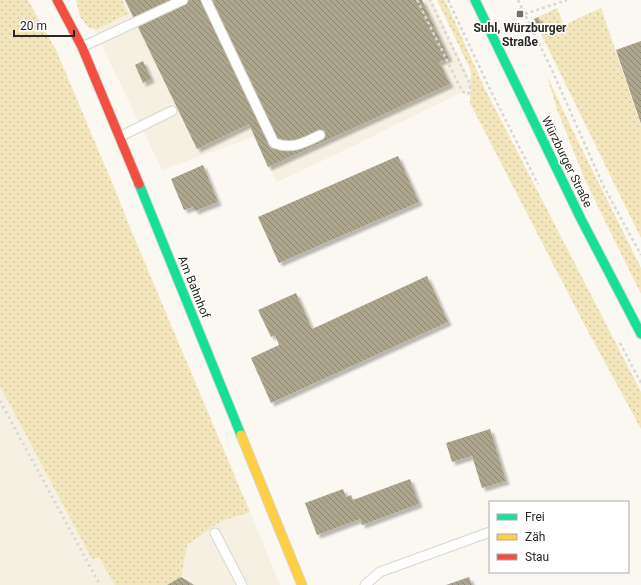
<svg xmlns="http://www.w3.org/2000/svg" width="641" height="585" viewBox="0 0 641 585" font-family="Roboto,sans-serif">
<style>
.built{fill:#f5f0e1}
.grass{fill:url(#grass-dots)}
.building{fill:url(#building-back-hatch);filter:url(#shadow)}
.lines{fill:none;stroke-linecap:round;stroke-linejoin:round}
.lane-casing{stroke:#d8d6d1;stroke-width:11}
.fast-casing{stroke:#d8d6d1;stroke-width:11}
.slow-casing{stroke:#d8d6d1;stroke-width:11}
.jam-casing{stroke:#d8d6d1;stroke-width:11}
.path{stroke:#d7d7d5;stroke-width:2.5;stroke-dasharray:3 3;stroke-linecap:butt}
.lane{stroke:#fefefd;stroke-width:9}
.fast{stroke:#16e098;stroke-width:9}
.slow{stroke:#ffcf43;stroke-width:9}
.jam{stroke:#f24e42;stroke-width:9}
.rail{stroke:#d6d5d3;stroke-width:3;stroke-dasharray:2 4;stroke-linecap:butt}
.poi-dot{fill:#73716b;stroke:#fff;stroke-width:1.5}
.labels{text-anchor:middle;stroke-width:3.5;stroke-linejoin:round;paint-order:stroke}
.poi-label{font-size:12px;font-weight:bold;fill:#2a2823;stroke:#fff}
.street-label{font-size:12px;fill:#2a2823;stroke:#fff}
</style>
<defs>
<pattern id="grass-dots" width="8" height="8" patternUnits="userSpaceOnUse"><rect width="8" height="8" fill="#f3e5bc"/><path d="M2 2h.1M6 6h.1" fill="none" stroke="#d0c4a1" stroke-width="1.8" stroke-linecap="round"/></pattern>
<pattern id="building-back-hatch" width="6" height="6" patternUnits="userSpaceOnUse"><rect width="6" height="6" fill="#ada68d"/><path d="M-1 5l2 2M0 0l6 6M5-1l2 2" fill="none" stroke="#8d8773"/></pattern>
<filter id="shadow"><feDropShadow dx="3.5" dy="3.5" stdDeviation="1" flood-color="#0004"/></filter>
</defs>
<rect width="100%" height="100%" fill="#fbf8f1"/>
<path class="built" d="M75 0H432L473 87 326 159 277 182 253 137 162 170 88 17Z
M0 54 243 495 280 585H0Z"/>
<path class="grass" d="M0 0H28L56 50 116 192 131 230 250 512 221 521 187 545 181 577 167 585H115L99 557 92 559 0 386Z
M76 0H122L128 14 97 29 89 28 80 17Z
M437 0H445L446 2 485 89 641 392V429L583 322 470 103 471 71Z
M557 8 564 25 601 8 641 126V238L539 30 543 27 538 17Z
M547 76 572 129 641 268V294L585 180 557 109Z"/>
<path class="building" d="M125 0H422L449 58 439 62 450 84 268 167 249 124 197 149Z
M538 17 543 28 539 30 534 19Z
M641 41V124L616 50Z
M143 61 151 79 143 83 135 65Z
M398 156 419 202 279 263 258 217Z
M203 165 218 202 195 211 193 207 184 210 171 179Z
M427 276 448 322 271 403 251 358 279 345 275 335 271 337 258 310 296 293 312 329Z
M490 429 506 481 482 488 472 456 452 462 446 443Z
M410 479 419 504 362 525 360 519 317 535 305 503 343 489 346 497 351 495 353 500Z
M181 577 194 585H167Z
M469 577 472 585H446Z"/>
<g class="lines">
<g class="lane-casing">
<path id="lane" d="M206 0 274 143C292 150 304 143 320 135
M82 47 183 0
M119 137 172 111
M215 533 242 585
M365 585 380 572 490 532"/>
</g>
<g class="fast-casing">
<path id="fast" d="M475 0 581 219 641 334
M139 184 241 435"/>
</g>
<g class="slow-casing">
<path id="slow" d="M241 435 302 585"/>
</g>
<g class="jam-casing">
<path id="jam" d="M57 0 82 47 139 184"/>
</g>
<path class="path" d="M417 0 462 91 465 93 468 94 470 89 469 82 430 0
M448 0 488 85 538 184
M518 0 551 68 603 185 641 255
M525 14 567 0
M620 343 641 383"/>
<use href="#lane" class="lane"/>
<use href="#fast" class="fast"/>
<use href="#slow" class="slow"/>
<use href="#jam" class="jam"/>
<path class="rail" d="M0 401 100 585"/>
</g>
<rect class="poi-dot" x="516" y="10" width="8" height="8" rx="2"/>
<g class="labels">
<g class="poi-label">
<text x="520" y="32">Suhl, Würzburger<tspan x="520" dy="14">Straße</tspan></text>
</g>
<g class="street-label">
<text transform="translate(567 162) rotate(64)" y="4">Würzburger Straße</text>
<text transform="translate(194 287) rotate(68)" y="4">Am Bahnhof</text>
</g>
</g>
<rect x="489" y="501" width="140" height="72" fill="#ffffff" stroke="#aaa9a7"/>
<rect x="497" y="514" width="20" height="6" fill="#16e098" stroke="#aaa9a7"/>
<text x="525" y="521" font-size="12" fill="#2a2823">Frei</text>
<rect x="497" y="534" width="20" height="6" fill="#ffcf43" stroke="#aaa9a7"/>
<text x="525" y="541" font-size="12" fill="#2a2823">Zäh</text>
<rect x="497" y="554" width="20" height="6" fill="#f24e42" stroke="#aaa9a7"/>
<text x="525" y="561" font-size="12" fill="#2a2823">Stau</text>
<path d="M14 30v6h60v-6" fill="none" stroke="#2a2823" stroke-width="2"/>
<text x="20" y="30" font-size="12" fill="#2a2823" stroke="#ffffff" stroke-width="3" paint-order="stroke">20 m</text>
</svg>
